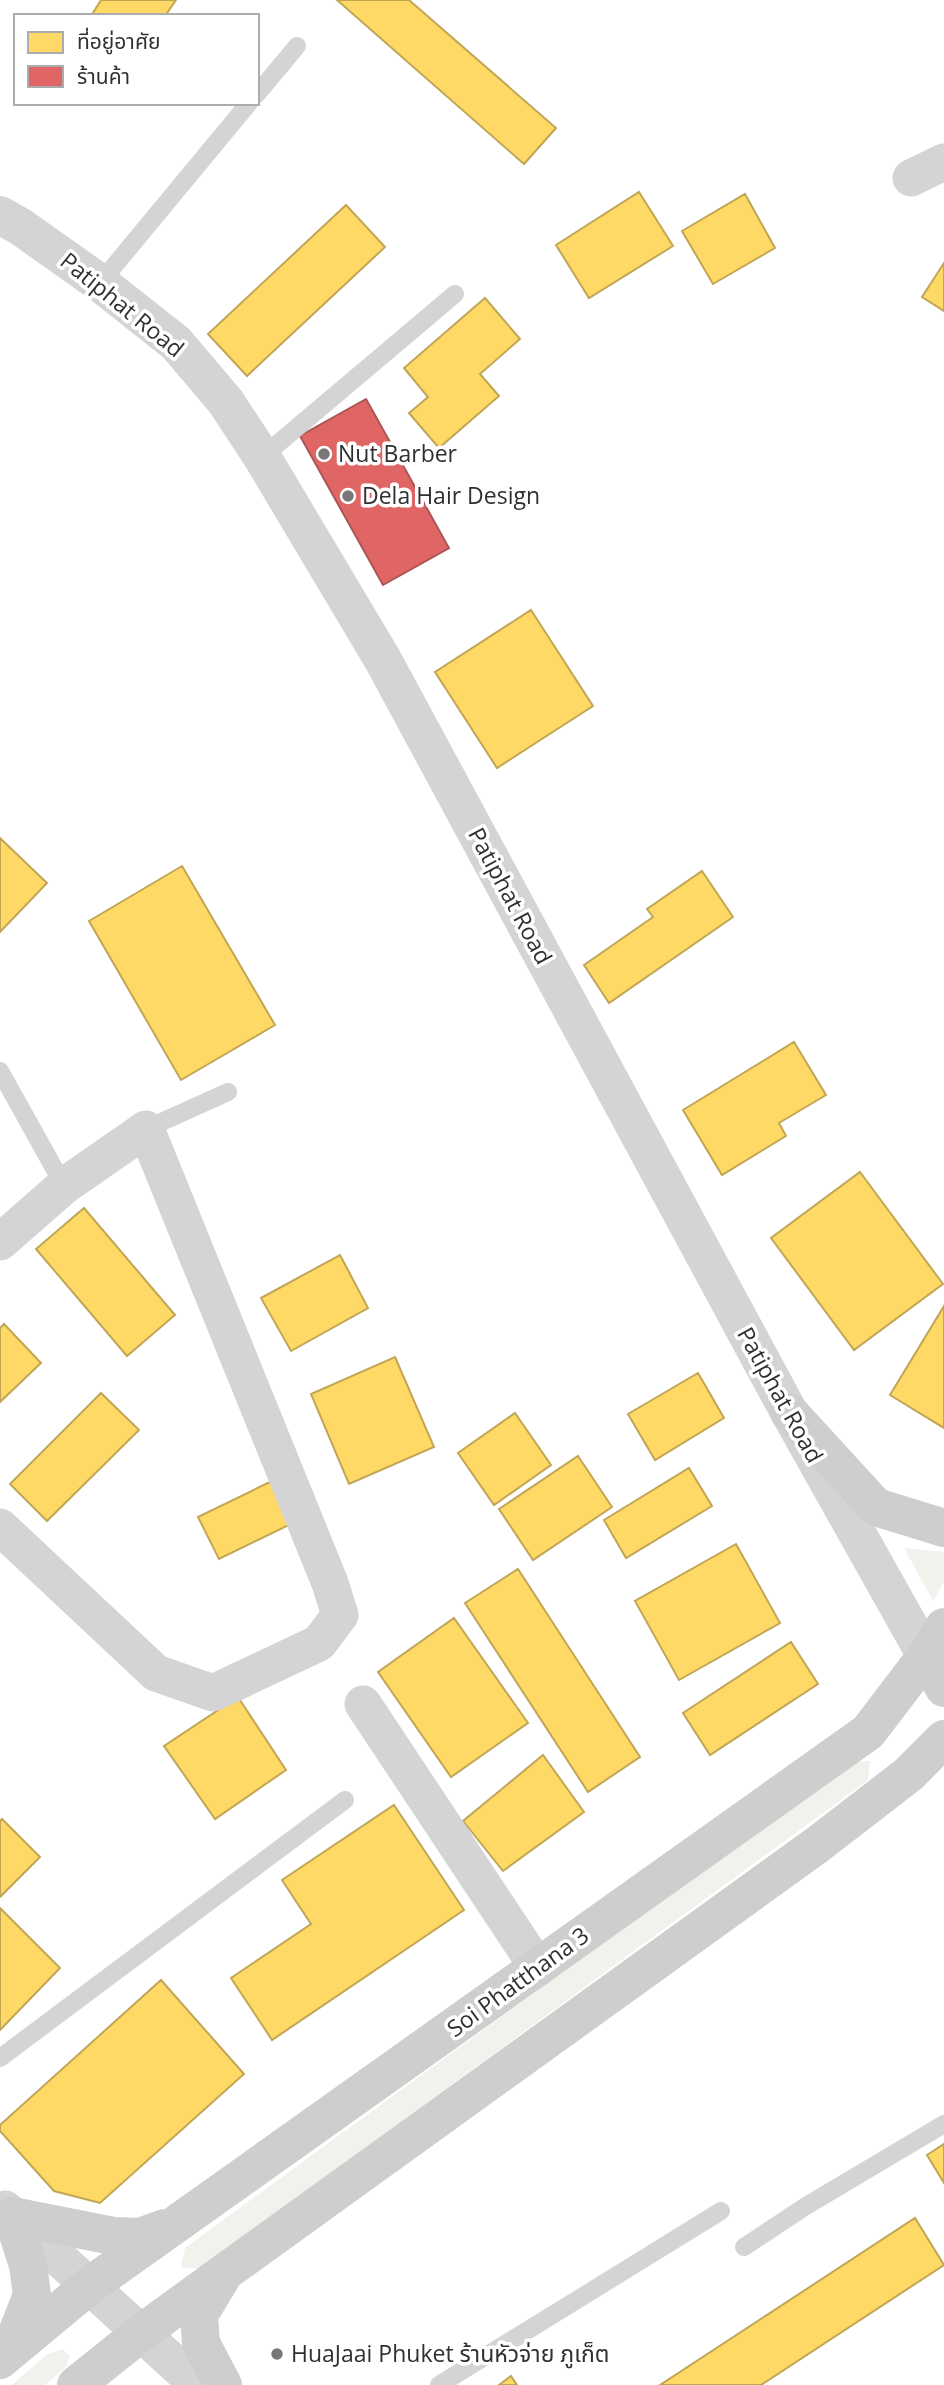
<svg xmlns="http://www.w3.org/2000/svg" width="944" height="2385" viewBox="0 0 944 2385" font-family="'Open Sans','Noto Sans Thai',sans-serif">
<style>
.green{fill:#f1f2ec}
.homes{fill:#ffd966;stroke:#c1a656;stroke-width:2}
.shops{fill:#e06666;stroke:#ab5656;stroke-width:2}
.lines{fill:none;stroke-linecap:round;stroke-linejoin:round}
.service{stroke:#d4d4d4;stroke-width:18}
.minor{stroke:#d4d4d4;stroke-width:37}
.tertiary{stroke:#d4d4d4;stroke-width:38}
.secondary{stroke:#cecece;stroke-width:38}
.poi-dot{fill:#787878;stroke:#fff;stroke-width:2.5}
.labels{text-anchor:middle;stroke-width:7;stroke-linejoin:round;paint-order:stroke}
.street-label{font-size:23px;fill:#303030;stroke:#fff}
.poi-label{font-size:23px;fill:#303030;stroke:#fff;text-anchor:start}
</style>
<rect width="100%" height="100%" fill="#fff"/>
<path class="green" d="M904 1548 944 1552V1582L933 1601Z
M870 1761 868 1780 199 2269 181 2267 185 2248 850 1762Z
M63 2349 70 2357 64 2369 45 2385H12L48 2354Z"/>
<path class="homes" d="M101 0H176L165 16H91Z
M337 0H409L556 128 524 164Z
M639 192 673 246 589 298 556 245Z
M745 194 775 248 713 284 682 231Z
M346 205 385 247 247 376 208 334Z
M944 263V311L922 297Z
M485 298 520 339 480 374 499 396 439 448 409 413 428 397 404 368Z
M531 610 593 706 497 768 435 672Z
M0 838 47 883 0 932Z
M182 866 275 1025 181 1080 89 921Z
M702 871 733 917 609 1003 584 965 653 917 647 909Z
M794 1042 826 1095 779 1123 786 1136 722 1175 683 1110Z
M860 1172 943 1284 854 1350 771 1238Z
M84 1208 175 1315 127 1356 36 1249Z
M340 1255 368 1308 291 1351 261 1298Z
M944 1306V1428L890 1395Z
M4 1324 41 1363 0 1402V1328Z
M395 1357 434 1447 349 1484 311 1394Z
M698 1373 724 1418 655 1460 628 1414Z
M101 1393 139 1430 47 1521 10 1484Z
M515 1413 551 1465 494 1505 458 1453Z
M578 1456 612 1507 533 1560 499 1509Z
M689 1468 712 1506 626 1558 604 1520Z
M274 1480 295 1522 219 1559 198 1517Z
M736 1544 780 1623 679 1680 635 1601Z
M518 1569 640 1757 588 1792 465 1603Z
M454 1618 528 1723 451 1777 378 1672Z
M791 1642 818 1684 710 1755 683 1713Z
M238 1697 286 1770 215 1819 164 1746Z
M543 1755 584 1812 503 1871 463 1821Z
M394 1805 464 1910 272 2040 231 1978 311 1924 282 1880Z
M2 1819 40 1857 0 1897V1821Z
M0 1908 60 1968 0 2030Z
M161 1980 244 2074 100 2203 54 2191 0 2131V2125Z
M944 2144V2183L927 2155Z
M915 2218 944 2265 761 2385H660Z
M511 2376 517 2385H499Z"/>
<path class="shops" d="M366 399 449 548 383 585 300 436Z"/>
<g class="lines">
<path class="service" d="M257 94 297 46
M100 283 249 103
M262 457 455 294
M0 1071 64 1186
M146 1129 228 1092
M0 2058 345 1800
M744 2247 806 2206 944 2124
M439 2385 721 2211"/>
<path class="minor" d="M911 178 944 162
M0 1242 64 1186 146 1129 330 1583 340 1615 319 1643 213 1693 156 1673 0 1527
M363 1704 538 1968
M5 2209 198 2385"/>
<path class="tertiary" d="M0 215 21 227 100 283 176 343 226 402 262 457 383 660 789 1412 926 1656"/>
<path class="secondary" d="M789 1412 876 1507 944 1528
M926 1656 944 1688
M222 2277 199 2315 201 2343 223 2385
M12 2346 32 2295 28 2265 12 2216 113 2236 140 2237 165 2228
M0 2360 89 2286 868 1732 926 1656 944 1627
M76 2385 141 2333 225 2272 817 1845 909 1774 944 1739"/>
</g>
<g class="poi-dot">
<circle cx="324" cy="454" r="7"/>
<circle cx="348" cy="496" r="7"/>
<circle cx="277" cy="2354" r="7"/>
</g>
<g class="labels">
<g class="street-label">
<text transform="translate(122 305) rotate(39)" y="8">Patiphat Road</text>
<text transform="translate(510 896) rotate(62)" y="8">Patiphat Road</text>
<text transform="translate(780 1395) rotate(61)" y="8">Patiphat Road</text>
<text transform="translate(518 1982) rotate(-36)" y="8">Soi Phatthana 3</text>
</g>
<g class="poi-label">
<text x="338" y="462">Nut Barber</text>
<text x="362" y="504">Dela Hair Design</text>
<text x="291" y="2362">HuaJaai Phuket ร้านหัวจ่าย ภูเก็ต</text>
</g>
</g>
<rect x="14" y="14" width="245" height="91" fill="#ffffff" stroke="#acacac" stroke-width="2"/>
<rect x="28" y="32" width="35" height="21" fill="#ffd966" stroke="#acacac" stroke-width="2"/>
<text x="77" y="49" font-size="21" fill="#303030">ที่อยู่อาศัย</text>
<rect x="28" y="66" width="35" height="21" fill="#e06666" stroke="#acacac" stroke-width="2"/>
<text x="77" y="84" font-size="21" fill="#303030">ร้านค้า</text>
</svg>
